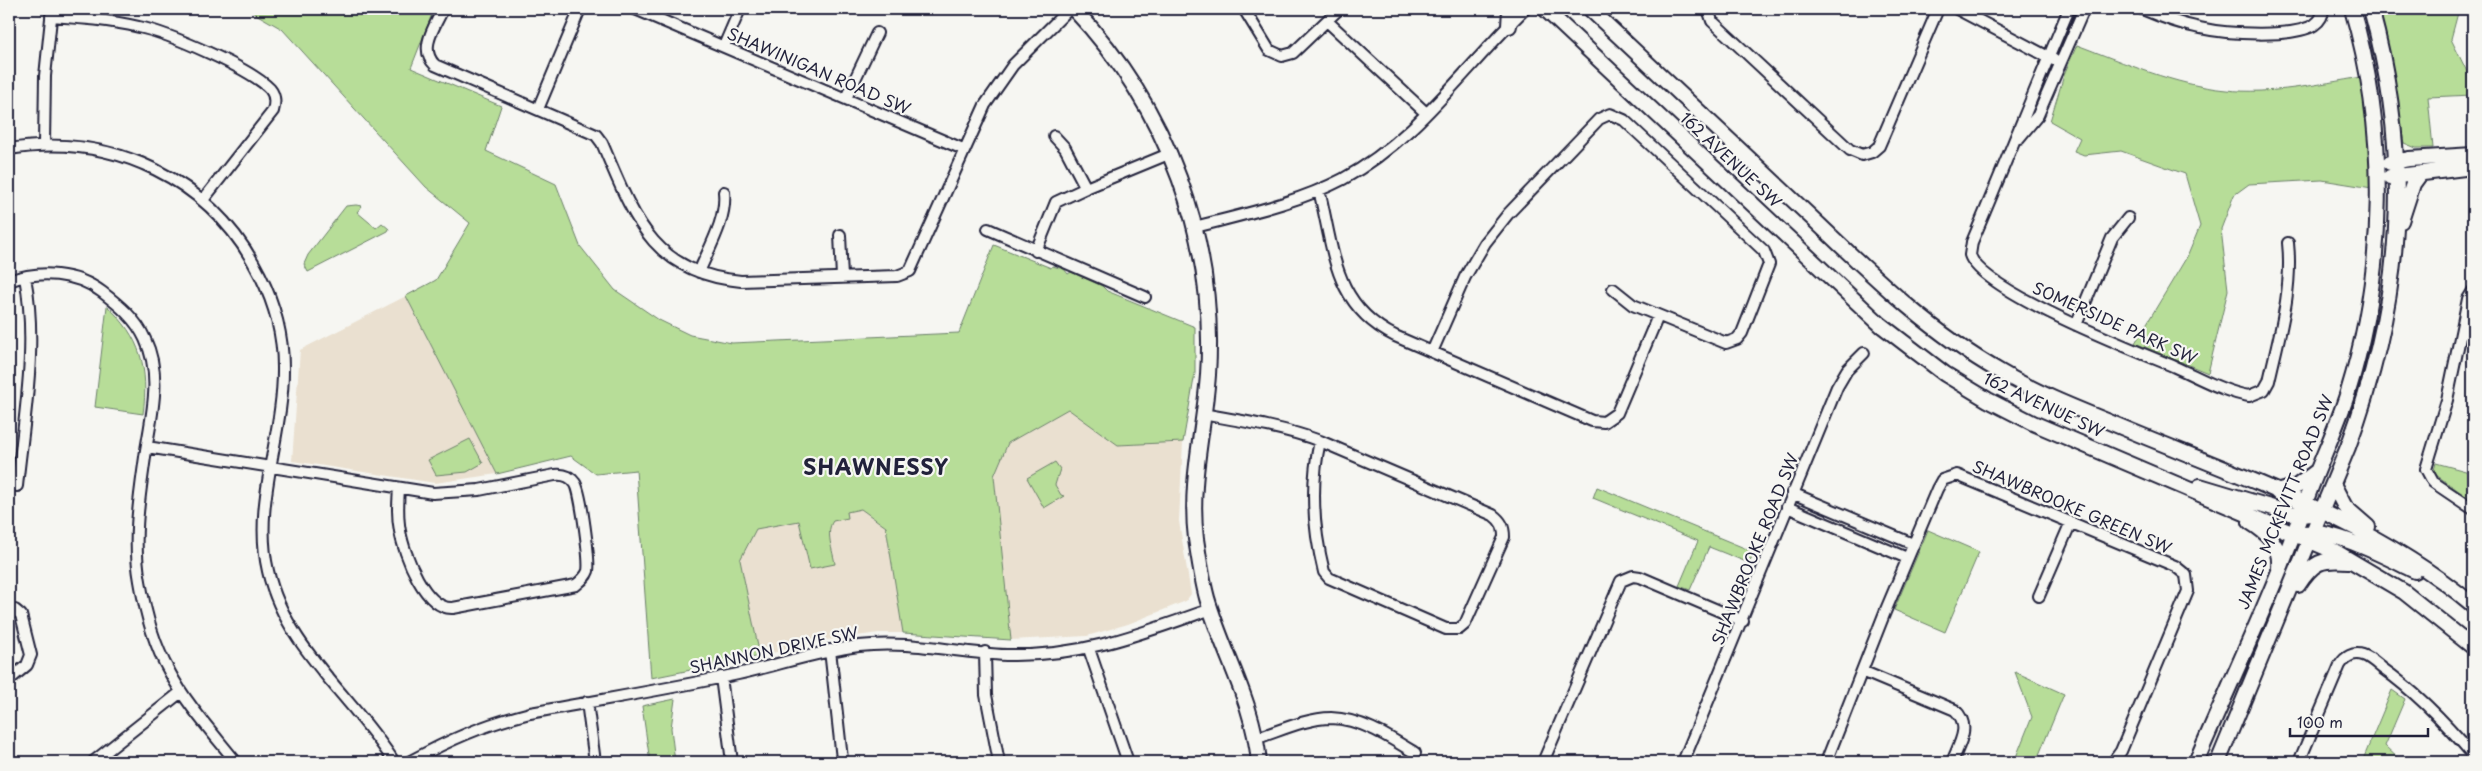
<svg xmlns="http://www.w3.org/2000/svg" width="2482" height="771" viewBox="0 0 2482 771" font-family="'Playpen Sans',sans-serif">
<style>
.built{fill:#eae0d0}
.green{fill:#b7dd98;stroke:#6c806a}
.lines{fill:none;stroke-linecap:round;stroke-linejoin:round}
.street-casing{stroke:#22223b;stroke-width:14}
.secondary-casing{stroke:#22223b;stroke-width:18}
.street{stroke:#f6f6f2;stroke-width:10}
.secondary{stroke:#f6f6f2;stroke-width:14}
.labels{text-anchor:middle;stroke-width:4.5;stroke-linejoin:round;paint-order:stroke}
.street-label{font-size:16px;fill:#22223b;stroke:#f6f6f2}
.district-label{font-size:21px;font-weight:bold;letter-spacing:1px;fill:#22223b;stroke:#f6f6f2}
</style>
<rect width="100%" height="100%" fill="#f6f6f2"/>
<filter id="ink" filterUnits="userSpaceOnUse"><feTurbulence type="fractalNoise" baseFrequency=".02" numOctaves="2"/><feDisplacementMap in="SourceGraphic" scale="10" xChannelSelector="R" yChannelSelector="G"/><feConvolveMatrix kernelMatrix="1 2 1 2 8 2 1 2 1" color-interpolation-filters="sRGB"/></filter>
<g filter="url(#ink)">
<path class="built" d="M406 296 497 474 435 483 292 461 300 350Z
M1068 409 1118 445 1183 442 1179 521 1191 594 1186 601 1128 624 1087 636 1011 640 994 476 1008 443Z
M861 509 886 527 903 633H879L826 640 760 656 740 560 756 529Z"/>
<path class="green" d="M247 9H434L411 68 501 106 486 151 556 184 580 246 615 290 659 320 690 335 732 343 959 333 994 245 1051 268 1052 266 1064 269 1068 274 1071 272 1102 286 1107 291 1195 327V373L1183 442 1118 445 1068 409 1008 443 994 476 1011 640 903 633 886 527 861 509 847 512 848 518 833 521C825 532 833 551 835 564L810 569 799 521 756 529 740 560 760 656 651 678 636 470 596 474 571 456 497 474 406 296 436 280 470 223 426 187 282 29Z
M2377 9H2459L2451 39 2473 84V95L2428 97 2433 148H2416L2404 143Z
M2077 45C2125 63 2174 85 2226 90 2271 95 2318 84 2362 77L2367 112 2372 188 2322 180 2249 184 2234 195 2221 229 2228 290 2208 373 2135 343 2188 255 2200 226 2185 174 2121 151 2084 155 2074 151 2080 138 2050 121 2065 72Z
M356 205 362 206 357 212 376 228 382 223 389 229 388 231 308 272 304 264 308 255 346 206Z
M107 306C141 337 149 369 143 414L95 407Z
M470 439 483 463 467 472 436 475 428 460Z
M1055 462 1060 469 1055 485 1061 495 1064 496 1044 508 1027 478Z
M2436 463 2473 473V501L2436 475 2434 470Z
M1597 487 1754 552 1749 563 1709 547 1690 590 1679 586 1698 541 1593 498Z
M1928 530 1979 552 1945 632 1894 610Z
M2015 672 2064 694 2036 762H2014L2032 717Z
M2392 690 2405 699 2385 746 2402 762H2362Z
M675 699 671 728 675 762H650L642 706Z"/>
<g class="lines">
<g class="street-casing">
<path id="street" d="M443 9C435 26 418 49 435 65L596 135 602 143C633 215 651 273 741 281L897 276 910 271 985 105 1013 65 1069 9
M635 9 963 149
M1244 9 1269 50 1282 56 1293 53 1339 9
M1708 9 1712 21 1850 150 1862 155 1872 152 1879 146 1938 9
M1957 9 2054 60
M2069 9C2036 86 2005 165 1972 242L1970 255C1981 291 2137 351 2175 367 2198 377 2224 392 2249 396L2264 390 2269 381C2279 336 2293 290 2288 243
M2142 9C2161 17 2180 24 2200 28 2226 34 2292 38 2314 25 2320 21 2323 15 2323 9
M51 16C81 18 110 20 139 27 168 33 250 68 270 89 276 96 275 104 273 111L203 200
M1327 21 1426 113
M724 46 740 9
M846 98 877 33
M538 109 580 9
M1054 136 1065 148 1086 188 1171 153
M2019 138 2038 115 2084 9
M44 144 45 76 52 9
M9 149C113 132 212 179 260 275 274 303 283 335 283 367 284 435 252 504 268 571 285 647 354 698 394 762
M1319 190C1334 250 1333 305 1395 336L1592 421 1604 422 1617 413 1658 316
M1195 227C1245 214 1297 203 1343 179 1416 140 1466 66 1525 9
M988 229 1145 297
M840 235 842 277
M1036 251 1056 202 1086 188
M699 272C709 248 727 219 724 192
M9 281C39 270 76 272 102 292 119 305 136 319 145 339 162 375 152 413 146 450 140 494 132 537 140 581 145 611 154 645 169 671 186 704 213 733 236 762
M2473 291 2468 299 2447 400 2426 469 2433 482 2473 509
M2076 325 2112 238 2128 218
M1432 352 1465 277 1485 243 1508 214 1599 119 1610 114 1624 120 1764 251 1769 264 1742 333 1737 339 1726 343 1633 305 1613 289
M1202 414C1242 421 1282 427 1320 441L1493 515C1501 521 1504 526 1504 537L1465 624 1459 629H1446L1329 578 1324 572C1313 528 1310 485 1320 441
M147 447 433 493 479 490 555 475C563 474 570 476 575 483 581 490 590 561 588 571 586 577 581 581 576 585L453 608C425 610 404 554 400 531 397 516 398 503 399 488
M17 486C24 417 38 346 25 277
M1792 493 1913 544
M1787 507 1907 558
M2039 596 2071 522
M9 610H15L21 615 31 655 27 665 9 680
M1089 649 1128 762
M830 650 842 759 844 762
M985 652 986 695 999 762
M1862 671 1955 710C1972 726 1959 744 1952 762
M721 677 732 762
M587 702 595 762
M1257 738C1279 731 1307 718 1331 718 1362 719 1389 737 1415 753
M93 762 181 692
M409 762C451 739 483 725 530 713 599 700 669 689 738 674 778 665 818 651 859 646 909 640 957 653 1006 655 1083 657 1140 634 1211 609
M1543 762 1621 581 1633 576 1640 577 1743 621
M1683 762 1837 387 1847 370 1864 353
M1826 762 1885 612 1937 489 1942 480 1957 475 2175 566 2186 575 2188 591 2121 751 2113 762
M2299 762 2340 665C2345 657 2353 652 2363 655 2370 657 2376 663 2382 668 2416 692 2446 723 2473 755"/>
</g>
<g class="secondary-casing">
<path id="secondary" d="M1074 9C1167 107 1217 240 1208 375 1204 431 1189 482 1196 539 1199 558 1202 580 1207 598 1224 656 1253 700 1259 762
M1545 9 1881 325 1945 374 1988 400 2033 423 2336 552 2404 592 2473 647
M1590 9C1664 78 1737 148 1811 217 1870 273 1927 330 1999 371 2033 391 2070 406 2107 421 2232 474 2368 517 2473 605
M1509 26 1510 9
M2390 163 2409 159 2473 155
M2390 177 2473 167
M2401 221 2413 184 2421 173
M2333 484 2345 507 2368 527
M2200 486 2290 513 2302 515 2309 514
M2277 492 2297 486 2317 471
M2250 522C2268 533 2281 545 2279 568
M2305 533C2332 528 2390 559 2415 571
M2298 585C2314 561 2321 559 2348 561
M2196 762C2233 676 2274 591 2305 503 2318 466 2336 430 2348 392 2386 269 2388 132 2352 9
M2218 762 2348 447C2403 299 2413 161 2371 9"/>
</g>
<use href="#street" class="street"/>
<use href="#secondary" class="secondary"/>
</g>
</g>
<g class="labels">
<g class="street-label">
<text transform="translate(819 71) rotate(23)" y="6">SHAWINIGAN ROAD SW</text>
<text transform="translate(1731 160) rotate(43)" y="6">162 AVENUE SW</text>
<text transform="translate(2115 323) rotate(24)" y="6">SOMERSIDE PARK SW</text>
<text transform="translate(2044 405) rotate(25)" y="6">162 AVENUE SW</text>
<text transform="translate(2285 502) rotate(-68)" y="6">JAMES MCKEVITT ROAD SW</text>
<text transform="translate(2072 507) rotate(23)" y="6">SHAWBROOKE GREEN SW</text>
<text transform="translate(1755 549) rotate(-68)" y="6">SHAWBROOKE ROAD SW</text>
<text transform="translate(774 650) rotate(-12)" y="6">SHANNON DRIVE SW</text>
</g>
<g class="district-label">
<text x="876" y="475">SHAWNESSY</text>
</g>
</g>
<rect width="2482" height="771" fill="none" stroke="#f6f6f2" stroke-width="30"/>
<rect x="15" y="15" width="2452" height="741" fill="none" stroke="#22223b" stroke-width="2" filter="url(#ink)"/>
<path d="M2290 728v8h138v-8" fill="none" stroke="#22223b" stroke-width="2.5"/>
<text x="2297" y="728" font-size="15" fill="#22223b" stroke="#f6f6f2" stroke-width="4" paint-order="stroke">100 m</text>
</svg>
